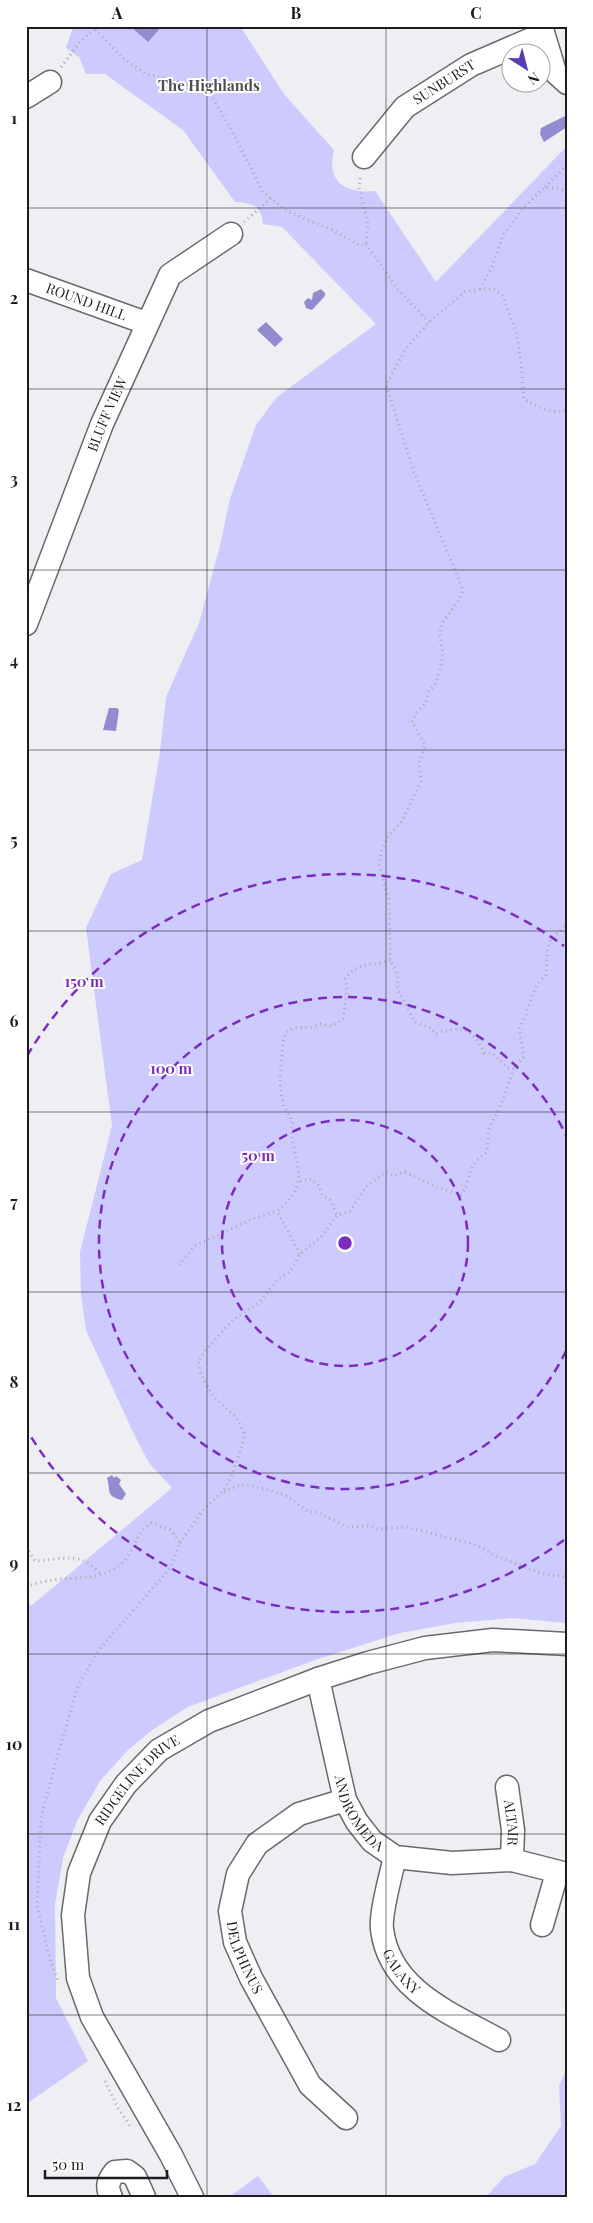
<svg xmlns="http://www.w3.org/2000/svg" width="593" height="2223" viewBox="0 0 593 2223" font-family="'Playfair Display',serif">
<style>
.green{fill:#cdcafe}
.water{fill:#928bd0}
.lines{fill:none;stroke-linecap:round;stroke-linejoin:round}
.minor-casing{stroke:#6a696e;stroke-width:25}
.path{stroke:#aaaaae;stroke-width:3;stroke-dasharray:1 4;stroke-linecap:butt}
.minor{stroke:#fff;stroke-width:22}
.grid{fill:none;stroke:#1c1c1e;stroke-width:1;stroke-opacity:0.55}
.ring{fill:none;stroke:#7b2cbf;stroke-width:2.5;stroke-dasharray:9 6}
.labels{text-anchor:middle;stroke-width:4;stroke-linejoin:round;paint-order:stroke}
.street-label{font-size:14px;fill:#1c1c1e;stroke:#fff}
.neighbourhood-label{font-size:15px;font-weight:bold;fill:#4d4c51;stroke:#fff}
.centre{fill:#7b2cbf;stroke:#fff;stroke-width:2.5}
.ring-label{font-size:15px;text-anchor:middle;font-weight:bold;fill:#7b2cbf;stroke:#fff;stroke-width:4;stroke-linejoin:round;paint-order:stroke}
.neatline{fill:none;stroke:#1c1c1e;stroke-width:2}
.grid-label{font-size:16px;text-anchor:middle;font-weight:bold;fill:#1c1c1e}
</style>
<rect width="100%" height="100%" fill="#eeeef3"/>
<path class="green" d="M69 26H240L284 94 334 150C326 182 345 194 375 191L436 282 567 146V1623L512 1618 455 1623 400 1633 315 1660 188 1707 152 1730 127 1751 100 1781 77 1821 63 1858 55 1904 56 1998 88 2061 26 2104V1599L31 1606 172 1488 149 1463 132 1430 86 1330 81 1295 80 1252 112 1126 86 928 111 874 142 860 160 752 166 697 199 623 220 546 230 499 256 425 277 397 376 324 282 227 263 224C262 207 252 202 235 202L183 130 105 74H86L79 57 66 48 72 30Z
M567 2068V2197H486L504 2177 535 2164 561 2126 559 2086Z
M258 2176 274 2197H229Z"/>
<path class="water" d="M130 26H162L148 42Z
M565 116 567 127 544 142 540 134 541 128Z
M321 289 325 293V296L312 310 306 308 304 302 308 298 312 300 313 293Z
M266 322 283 339 275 347 257 330Z
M109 708H117L119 710 116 731 103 730Z
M112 1475 114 1478 116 1476 121 1480 119 1484 126 1494 122 1500C105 1496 111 1491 107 1478Z"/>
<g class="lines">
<g class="minor-casing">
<g id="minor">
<path d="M541 26 555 72 567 83"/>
<path d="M26 97 50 82"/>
<path id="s1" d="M364 157 405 107 471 65 543 34"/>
<path id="s2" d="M26 280 146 323"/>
<path id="s3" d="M26 624 102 424 170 275 231 234"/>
<path id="s4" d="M318 1679 345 1800 357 1822 372 1841 395 1857 452 1863 512 1860 567 1874"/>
<path id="s5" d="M507 1787 513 1830 512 1860"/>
<path id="s6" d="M345 1800 299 1814 257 1844 238 1874 230 1911 235 1942 251 1978 310 2085 346 2118"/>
<path id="s7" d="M395 1857C391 1874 380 1914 382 1929 389 1990 452 2014 499 2040"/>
<path d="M542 1925 557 1873"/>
<path d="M111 2197C106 2186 108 2181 115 2172L127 2171 135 2177 144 2197"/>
<path id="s8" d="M192 2197 171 2155 92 2017 78 1978 73 1915 79 1873 100 1821 126 1784 159 1750 209 1721 318 1679 368 1663 425 1648 493 1640 567 1644"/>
</g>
</g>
<path class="path" d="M92 26 124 59 146 74 182 82 211 95 230 127 263 192 287 211 332 230 359 245 366 244 368 224 359 187 361 175
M61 67 79 43 94 29
M545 187 567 165
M244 222 271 198
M366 244 398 290 429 322
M480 289 492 267 503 235 524 207 545 187 567 190
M26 844 27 838
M514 1068H508L492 1053H484C471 1024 461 1027 435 1034L431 1028 415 1022 398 991 397 974 390 960 389 901 379 865 382 850 389 835 401 823 421 781 419 764 425 745 412 722 416 713 426 703 428 692 435 685 440 669 443 652 439 632 442 623 459 600 463 590 414 472 386 385 405 350 429 322 465 292 480 289H494L503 296 516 332 521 361 524 399C533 406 555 415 567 410
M300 1181 311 1179 319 1186 322 1195 330 1200 337 1215
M300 1254 277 1211C311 1185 296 1168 291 1131L293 1122 284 1106 281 1092 280 1078 283 1042 286 1033 293 1028 311 1027 321 1024 332 1026 343 1019 347 990 345 979C358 960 372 968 390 960
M179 1265 195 1246 250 1220 277 1211
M224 1492 240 1485H250L285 1495 309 1512H318L347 1527 368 1526 379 1529 406 1527 477 1545 496 1556 532 1570 549 1575 567 1577
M180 1543 203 1510 224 1490 232 1475 243 1442 244 1433 236 1417 214 1397 201 1375 198 1361 204 1352 234 1319 260 1302 277 1280 290 1272 300 1254 321 1237 337 1215 350 1211 367 1186 386 1172 394 1176 405 1172 434 1186 461 1195C474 1176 465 1167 487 1152L489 1129 504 1098 514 1068 524 1057 519 1029 526 1015 532 995 538 983 546 975 547 953 551 939 567 924
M26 1547 35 1561C42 1561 48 1559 55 1559 78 1556 87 1559 102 1576
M26 1586C35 1584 44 1581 53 1580 78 1576 101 1582 122 1563 137 1549 133 1536 151 1523L171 1530 180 1543 171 1567 98 1651 78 1686 59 1750 41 1818 37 1906 50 1959 58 1981
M105 2081 118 2108 131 2128"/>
<use href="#minor" class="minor"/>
</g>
<path class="grid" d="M207 26V2197M386 26V2197M26 208H567M26 389H567M26 570H567M26 750H567M26 931H567M26 1112H567M26 1292H567M26 1473H567M26 1654H567M26 1834H567M26 2015H567"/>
<g class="ring">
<circle cx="345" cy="1243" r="123"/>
<path d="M566 1351A246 246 0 1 1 566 1135"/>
<path d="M564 1540A369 369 0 0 1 27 1430M27 1056A369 369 0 0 1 564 946"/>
</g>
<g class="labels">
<g class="street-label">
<text dy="5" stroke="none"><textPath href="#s1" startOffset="111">SUNBURST</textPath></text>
<text dy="5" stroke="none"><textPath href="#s2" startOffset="64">ROUND HILL</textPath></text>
<text dy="5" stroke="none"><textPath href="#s3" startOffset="225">BLUFF VIEW</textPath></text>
<text dy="5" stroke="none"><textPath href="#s8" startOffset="465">RIDGELINE DRIVE</textPath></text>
<text dy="5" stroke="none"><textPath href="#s4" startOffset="142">ANDROMEDA</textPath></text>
<text dy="5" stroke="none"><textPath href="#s5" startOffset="36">ALTAIR</textPath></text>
<text dy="5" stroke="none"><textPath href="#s6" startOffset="222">DELPHINUS</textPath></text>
<text dy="5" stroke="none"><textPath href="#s7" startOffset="121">GALAXY</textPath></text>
</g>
<g class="neighbourhood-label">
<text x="209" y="91">The Highlands</text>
</g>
</g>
<circle cx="345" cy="1243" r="8" class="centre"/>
<g class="ring-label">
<text x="84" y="987">150 m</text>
<text x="171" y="1074">100 m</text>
<text x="258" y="1161">50 m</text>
</g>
<rect width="593" height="2223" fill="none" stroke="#ffffff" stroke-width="55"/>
<g transform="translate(526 68) rotate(144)"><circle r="24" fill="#ffffff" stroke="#a4a4a5"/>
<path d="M0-4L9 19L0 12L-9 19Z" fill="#583cb4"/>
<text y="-8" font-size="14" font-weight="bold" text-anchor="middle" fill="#1c1c1e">N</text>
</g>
<path d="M45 2170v8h122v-8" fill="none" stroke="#1c1c1e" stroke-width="2.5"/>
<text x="52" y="2170" font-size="15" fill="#1c1c1e" stroke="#ffffff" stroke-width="4" paint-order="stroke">50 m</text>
<rect x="28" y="28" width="538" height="2168" class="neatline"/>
<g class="grid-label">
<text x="117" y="19">A</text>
<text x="296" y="19">B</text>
<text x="476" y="19">C</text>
<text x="14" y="124">1</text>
<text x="14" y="304">2</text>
<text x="14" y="485">3</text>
<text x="14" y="666">4</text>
<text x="14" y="846">5</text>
<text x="14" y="1027">6</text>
<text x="14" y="1208">7</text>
<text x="14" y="1388">8</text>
<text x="14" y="1569">9</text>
<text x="14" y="1750">10</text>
<text x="14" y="1930">11</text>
<text x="14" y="2111">12</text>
</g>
</svg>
